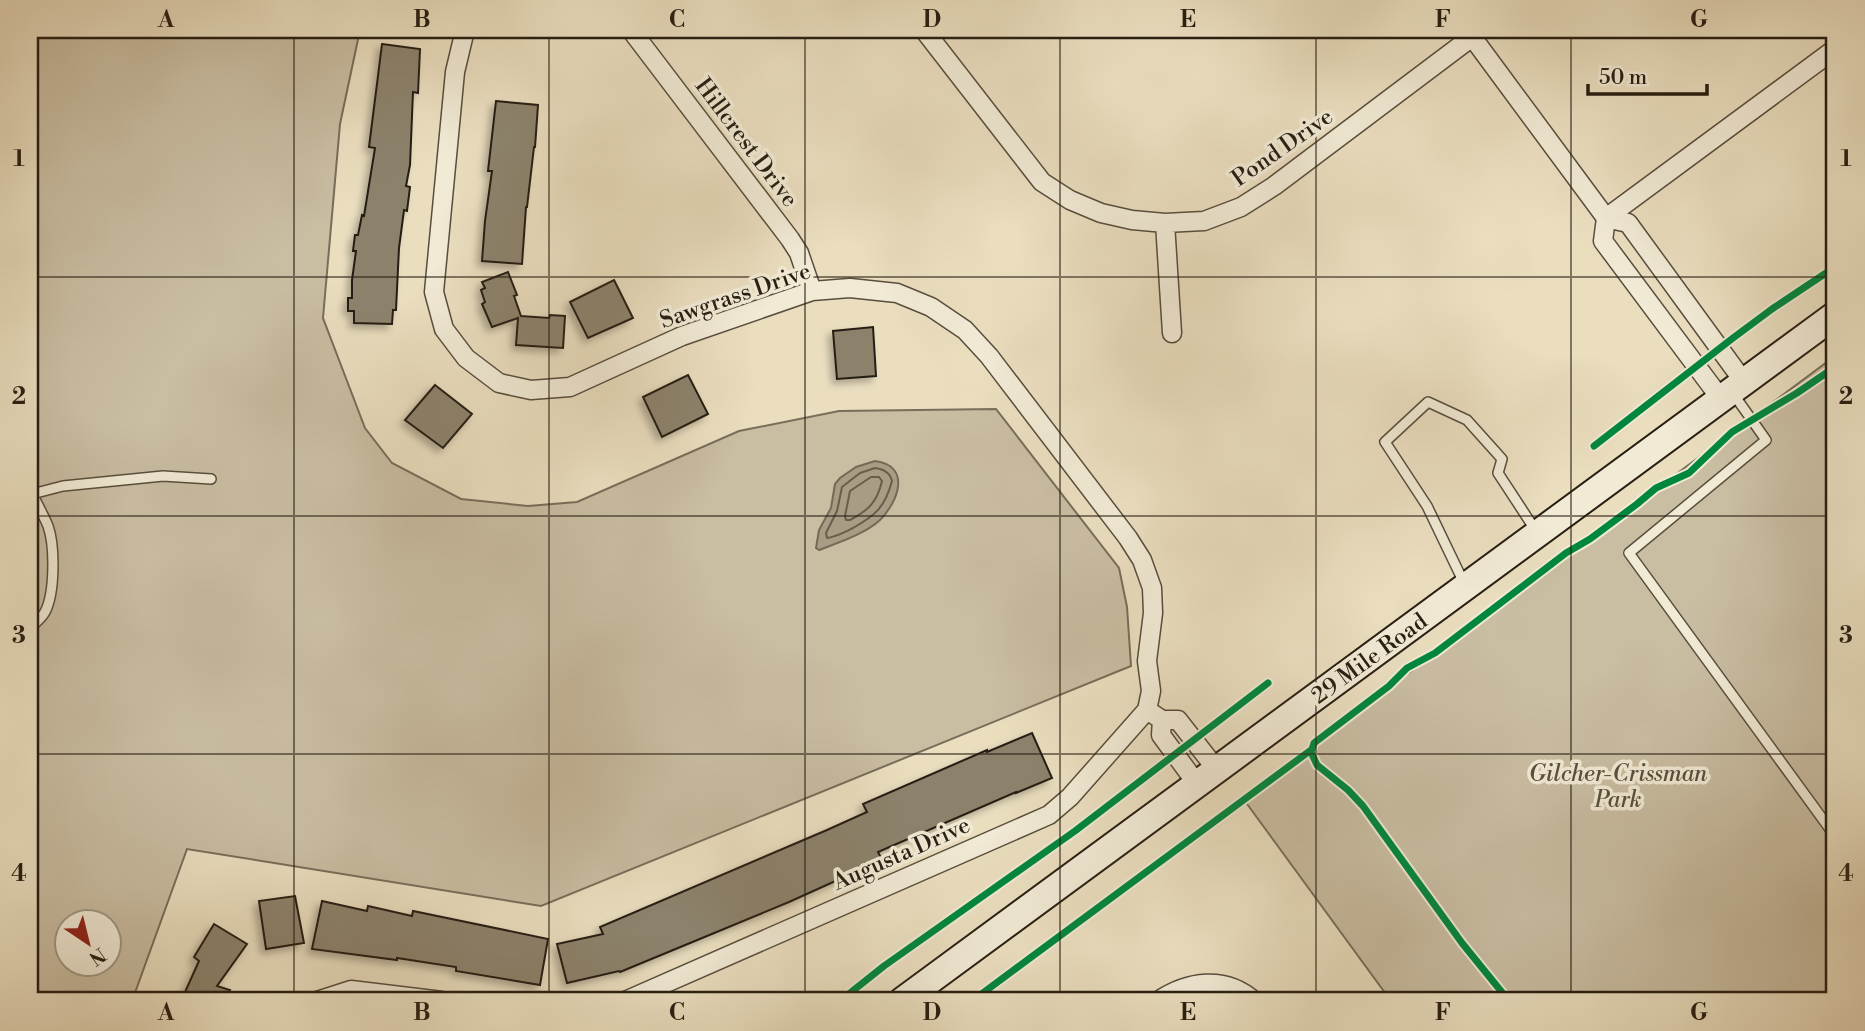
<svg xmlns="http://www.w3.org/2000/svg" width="1865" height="1031" viewBox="0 0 1865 1031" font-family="'Libre Bodoni',serif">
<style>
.green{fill:#c9bda2;stroke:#786e5a;stroke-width:2;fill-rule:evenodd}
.water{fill:#a89d84;stroke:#746a56;stroke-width:2}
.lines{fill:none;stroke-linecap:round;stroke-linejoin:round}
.shore{stroke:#685e4b;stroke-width:2}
.building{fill:#8c826c;stroke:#271e12;stroke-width:2;filter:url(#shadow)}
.lane-casing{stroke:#584e3d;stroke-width:12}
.street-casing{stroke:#584e3d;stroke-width:21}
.secondary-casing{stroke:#271e12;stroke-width:30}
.lane{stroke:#f1ead5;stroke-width:9}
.street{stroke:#f1ead5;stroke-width:18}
.secondary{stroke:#f1ead5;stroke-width:26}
.cycleway-casing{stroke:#f1ead5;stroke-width:11}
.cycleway{stroke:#00873e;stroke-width:7}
.grid{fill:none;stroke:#271e12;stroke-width:2;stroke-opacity:0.55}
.labels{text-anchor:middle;stroke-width:7;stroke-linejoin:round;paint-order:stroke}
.street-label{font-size:23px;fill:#271e12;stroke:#f1ead5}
.park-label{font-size:23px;font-style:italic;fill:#584e3d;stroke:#f1ead5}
.neatline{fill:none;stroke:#271e12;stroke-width:2.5}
.grid-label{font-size:23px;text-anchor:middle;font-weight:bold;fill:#271e12}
</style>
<defs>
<filter id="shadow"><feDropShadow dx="-4.5" dy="4.5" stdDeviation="3.5" flood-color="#0004"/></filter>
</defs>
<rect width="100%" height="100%" fill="#eadebf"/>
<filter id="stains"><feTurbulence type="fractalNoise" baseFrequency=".00286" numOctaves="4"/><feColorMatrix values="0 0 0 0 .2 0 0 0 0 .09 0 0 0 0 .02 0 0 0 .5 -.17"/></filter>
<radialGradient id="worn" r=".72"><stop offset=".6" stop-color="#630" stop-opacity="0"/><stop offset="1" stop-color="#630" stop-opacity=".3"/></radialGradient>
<path class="green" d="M30 30H360L340 124 323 318 365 428 392 463 461 499 528 506 577 502 739 431 839 411 996 409 1119 568 1127 607 1131 666 541 906 187 849 132 1001H30ZM66 922H108V964H66Z
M1835 356V1001H1391L1242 797Z"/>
<path class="water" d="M875 461C912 466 898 502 880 520 865 534 837 543 819 550L816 548 819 530 831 508 835 484 840 478 856 467Z"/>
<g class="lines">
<path class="shore" d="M875 468C883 469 890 472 892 481 885 507 876 515 853 528 845 532 836 537 827 538L826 533 837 511 842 487 860 473Z
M871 477H879L882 481C877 502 869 510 850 520H846L845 516 850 491Z"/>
</g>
<path class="building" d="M382 44 420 49 418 93 413 92 410 165 406 186 410 187 407 211 404 210 399 248 396 310H393L392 324 354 323V311H348V298H352V280L356 251H353L355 235H358L362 215 364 216 375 148 369 147Z
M496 101 538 105 535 147H534L527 207H526L522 264 482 261 485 221 492 171H488Z
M508 272 517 295 514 296 521 316 549 318 550 315 565 316 563 348 516 345 518 318 492 327 482 304 485 302 481 290 485 288 482 282Z
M614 280 633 318 588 338 570 302Z
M873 327 876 376 837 379 833 331Z
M688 375 708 414 662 437 643 397Z
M435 385 472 414 443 448 405 420Z
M1032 733 1052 778 1016 793V792L878 852 882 860 789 902 620 972 619 971 567 983 557 944 603 934 600 927 827 830 867 812 863 804 987 750V752Z
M295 896 304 943 266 949 259 901Z
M322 901 367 911 368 906 412 916 413 911 548 939 540 985 456 971V967L397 958V960L312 949Z
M214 924 247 944 217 986 230 990 225 1001H181L199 961 194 957Z"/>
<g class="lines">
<g class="lane-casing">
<path id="lane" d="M1732 392 1766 440 1629 553 1835 836
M32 494 63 486 163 476 211 479
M1465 585 1427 506 1385 442 1428 402 1467 420 1502 459 1498 473 1536 531
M30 628C35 623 41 619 45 612 55 593 55 546 48 526 43 514 36 502 31 491"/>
</g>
<g class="street-casing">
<path id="street" d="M465 30 455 72 434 292 444 329 466 358 499 383 531 390 570 387 682 336 812 291 850 288 897 293 931 307 965 330 989 356 1128 538 1142 560 1152 588 1153 613 1147 661 1151 691 1147 710
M631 30 790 239 799 253 812 291
M924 30 1042 182 1070 200 1101 213 1132 220 1165 223 1204 221 1241 207 1274 186 1472 37
M1467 30 1606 218 1628 223 1744 382
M1606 218 1835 49
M1606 218 1603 241 1721 399
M1165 223 1172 333
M1147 710 1162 720H1178L1217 770
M1162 720 1161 735 1197 784
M317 1001 351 990 442 1001
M625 1001 1049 815 1070 797 1147 710
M1158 1001C1188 981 1225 975 1254 1001"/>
</g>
<g class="secondary-casing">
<path id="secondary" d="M902 1001 1835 315"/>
</g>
<use href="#lane" class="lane"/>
<use href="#street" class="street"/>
<use href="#secondary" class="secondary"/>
<g class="cycleway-casing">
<path id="cycleway" d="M1594 446 1733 338 1772 309 1835 267
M840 1001 884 966 1075 831 1268 683
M972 1001 1311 750
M1509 1001 1462 943 1363 806 1348 790 1317 765 1311 752 1314 743 1389 686 1407 668 1435 653 1566 553 1590 539 1637 504 1656 488 1689 473 1732 432 1797 393 1835 367"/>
</g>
<use href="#cycleway" class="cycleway"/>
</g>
<path class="grid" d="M294 30V1001M549 30V1001M805 30V1001M1060 30V1001M1316 30V1001M1571 30V1001M30 277H1835M30 516H1835M30 754H1835"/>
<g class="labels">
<g class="street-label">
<text transform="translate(747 142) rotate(53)" y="8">Hillcrest Drive</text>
<text transform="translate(1282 147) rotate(-35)" y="8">Pond Drive</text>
<text transform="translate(735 295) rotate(-19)" y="8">Sawgrass Drive</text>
<text transform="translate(1369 658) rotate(-36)" y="8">29 Mile Road</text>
<text transform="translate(901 853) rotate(-24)" y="8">Augusta Drive</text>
</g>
<g class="park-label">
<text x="1618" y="781">Gilcher-Crissman<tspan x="1618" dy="26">Park</tspan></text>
</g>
</g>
<rect width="1865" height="1031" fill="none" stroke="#eadebf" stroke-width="77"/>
<g transform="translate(88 943) rotate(145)"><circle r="33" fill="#f1ead5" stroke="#a09887" stroke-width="2"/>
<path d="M0-5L12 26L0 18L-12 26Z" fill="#8f2418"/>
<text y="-10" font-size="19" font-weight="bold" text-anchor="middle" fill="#271e12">N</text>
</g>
<path d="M1588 84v10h119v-10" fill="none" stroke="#271e12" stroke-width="3.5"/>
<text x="1599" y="84" font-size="21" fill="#271e12" stroke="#f1ead5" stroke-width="5" paint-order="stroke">50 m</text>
<rect x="38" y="38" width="1788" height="954" class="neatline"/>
<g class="grid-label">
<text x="166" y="27">A</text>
<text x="422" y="27">B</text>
<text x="677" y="27">C</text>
<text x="932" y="27">D</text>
<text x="1188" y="27">E</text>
<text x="1443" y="27">F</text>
<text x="1699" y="27">G</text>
<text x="19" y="166">1</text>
<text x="1846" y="166">1</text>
<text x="19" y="404">2</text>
<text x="1846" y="404">2</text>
<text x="19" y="643">3</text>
<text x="1846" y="643">3</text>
<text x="19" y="881">4</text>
<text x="1846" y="881">4</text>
<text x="166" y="1020">A</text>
<text x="422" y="1020">B</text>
<text x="677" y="1020">C</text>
<text x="932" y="1020">D</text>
<text x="1188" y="1020">E</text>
<text x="1443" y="1020">F</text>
<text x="1699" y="1020">G</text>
</g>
<rect width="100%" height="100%" filter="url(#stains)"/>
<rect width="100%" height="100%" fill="url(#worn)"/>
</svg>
